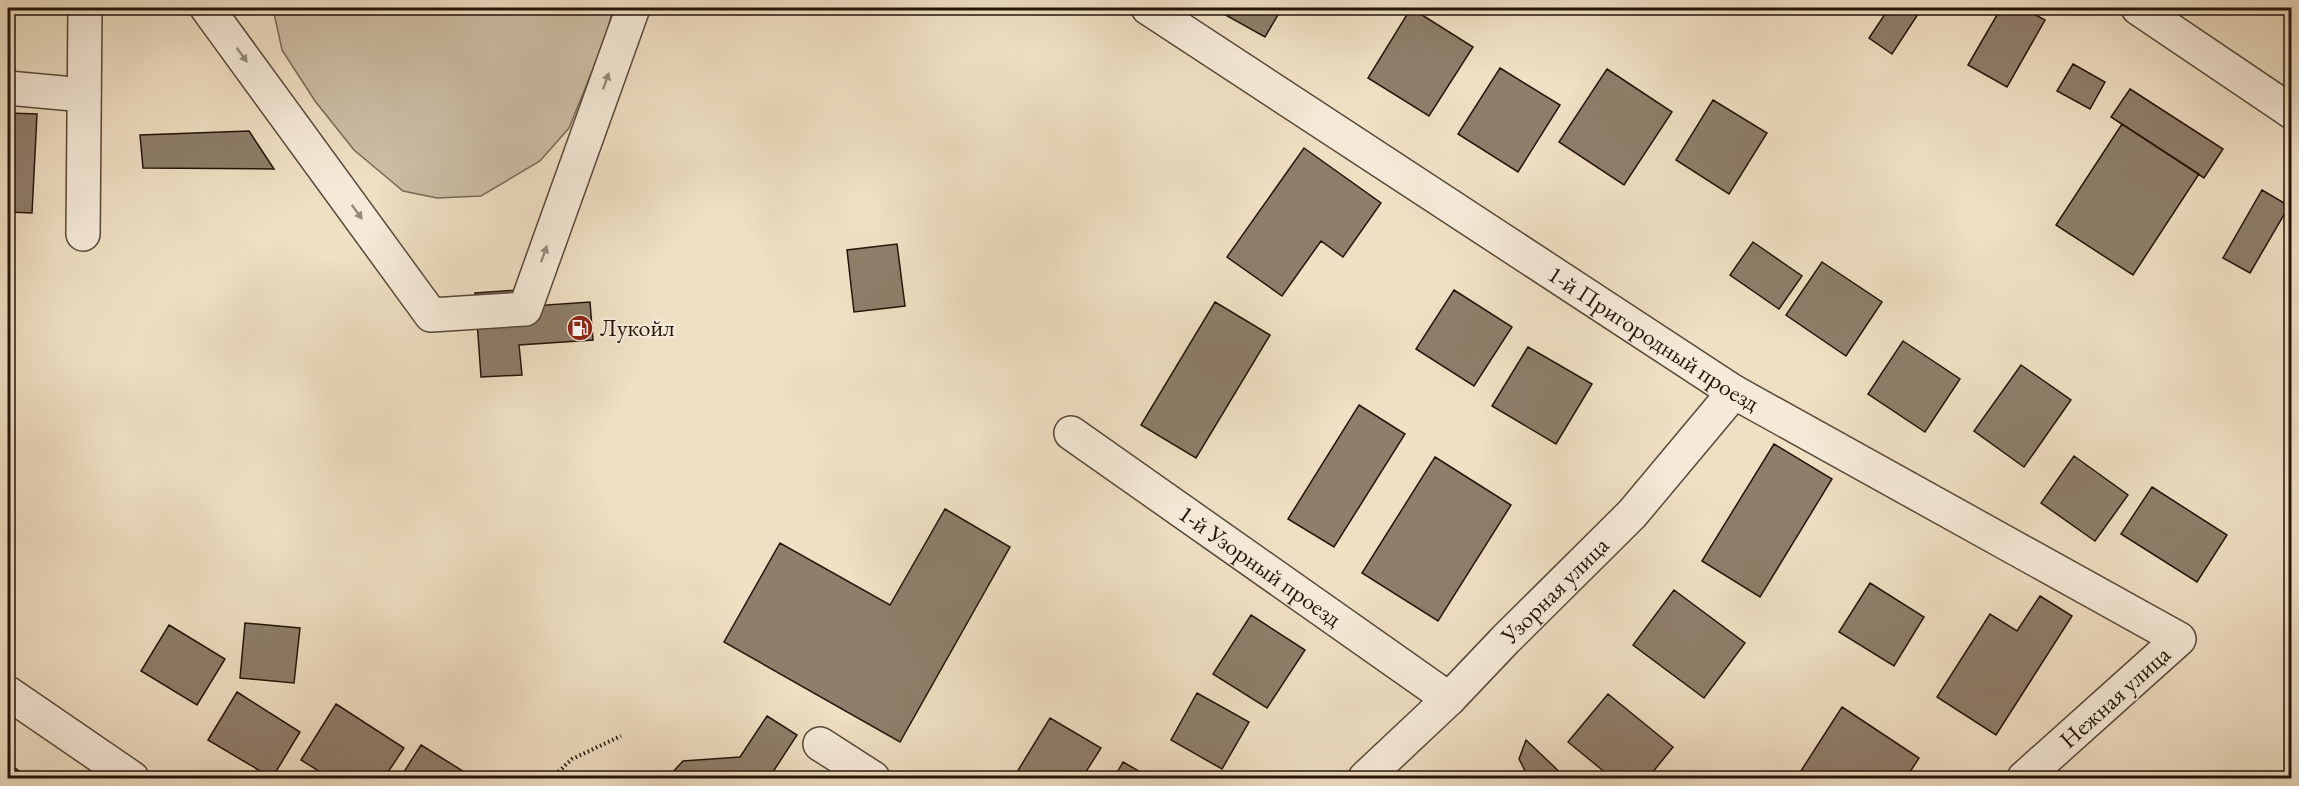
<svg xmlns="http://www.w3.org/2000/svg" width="2299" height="786" viewBox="0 0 2299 786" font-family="'EB Garamond',serif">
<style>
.green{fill:#ccbda4;stroke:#786957;stroke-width:1.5}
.building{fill:#8e7e6a;stroke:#24150a;stroke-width:1.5}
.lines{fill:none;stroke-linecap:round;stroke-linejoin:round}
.minor-casing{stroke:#574838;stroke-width:36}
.path{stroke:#24150a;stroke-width:4;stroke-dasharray:1.5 3;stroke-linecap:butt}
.minor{stroke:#f5ead8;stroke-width:33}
.oneway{fill:#978a7b}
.labels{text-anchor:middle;stroke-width:4.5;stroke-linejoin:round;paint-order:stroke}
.poi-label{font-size:24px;fill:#24150a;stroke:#f5ead8;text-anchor:start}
.street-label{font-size:24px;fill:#24150a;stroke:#f5ead8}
</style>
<rect width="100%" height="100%" fill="#efdfc3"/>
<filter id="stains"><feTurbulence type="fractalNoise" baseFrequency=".00333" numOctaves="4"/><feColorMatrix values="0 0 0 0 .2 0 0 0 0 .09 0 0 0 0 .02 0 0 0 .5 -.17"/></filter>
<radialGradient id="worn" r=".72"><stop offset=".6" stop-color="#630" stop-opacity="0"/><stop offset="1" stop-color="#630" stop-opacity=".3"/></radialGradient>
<path class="green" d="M366 8H613L606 37 569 128 540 161 481 196 437 198 403 191 354 150 315 101 282 50 274 13Z"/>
<path class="building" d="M1213 8H1282L1265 37Z
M1411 8 1473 47 1429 116 1368 78Z
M1889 8H1922L1892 54 1869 38Z
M2001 8H2023L2045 20 2007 87 1968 65Z
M2073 64 2105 82 2090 109 2057 91Z
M1500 68 1560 105 1518 172 1458 134Z
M1607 69 1672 112 1624 185 1559 142Z
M2130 89 2223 149 2204 178 2111 117Z
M1713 100 1767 133 1729 194 1676 160Z
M8 113 37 114 32 213 8 212Z
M2122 124 2199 174 2133 275 2056 225Z
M249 131 274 169 143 168 140 135Z
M1304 148 1381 203 1343 257 1321 241 1282 296 1227 257Z
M2262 190 2289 206 2250 273 2223 258Z
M1753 242 1802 276 1779 309 1730 275Z
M897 244 905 306 854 312 847 250Z
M1822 262 1882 302 1846 356 1786 315Z
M517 290 518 307 590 302 593 340 519 345 522 375 481 377 475 293Z
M1454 290 1512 327 1474 386 1416 349Z
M1215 302 1270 335 1196 458 1141 425Z
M1903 341 1960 379 1925 432 1868 394Z
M1528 347 1592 384 1556 444 1492 406Z
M2021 365 2071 400 2024 467 1974 431Z
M1359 405 1405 434 1334 547 1288 519Z
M1774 444 1832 479 1760 597 1702 561Z
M2074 456 2128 495 2095 541 2041 503Z
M1435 457 1511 505 1438 621 1362 573Z
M2152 487 2227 535 2197 582 2121 534Z
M945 509 1010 547 900 742 724 642 780 543 890 605Z
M1870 583 1924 617 1894 666 1839 632Z
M1674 590 1745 643 1704 698 1633 645Z
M2040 596 2072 616 1996 735 1937 697 1990 614 2017 631Z
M1251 615 1305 650 1267 708 1213 674Z
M245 623 300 628 294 683 240 678Z
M169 625 225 659 197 705 141 671Z
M237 692 300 732 272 778 208 740Z
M1197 693 1249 722 1222 769 1171 740Z
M1608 694 1673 747 1648 778H1612L1568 742Z
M336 704 404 748 384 778H330L301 760Z
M1842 707 1919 758 1906 778H1806L1799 774Z
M767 716 797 735 769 778H667L683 761 740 757Z
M1050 718 1101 748 1082 778H1016L1014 777Z
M1526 740 1566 778H1529L1519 759Z
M421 745 474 778H400Z
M1123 762 1151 778H1114Z
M8 763 29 778H8Z"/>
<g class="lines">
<g class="minor-casing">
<g id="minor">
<path d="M207 8 431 315 525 309 633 8"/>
<path id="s1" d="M1148 8 1734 392 2179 639 2024 778"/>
<path d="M2138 8 2292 112"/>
<path d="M8 88 84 95"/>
<path d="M83 234 85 8"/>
<path id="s2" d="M1071 433 1449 699"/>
<path d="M8 693 132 778"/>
<path d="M820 744 873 778"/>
<path id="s3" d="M1365 778 1449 699 1506 639 1632 514 1734 392"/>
</g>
</g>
<path class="path" d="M552 778 572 759 621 736"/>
<use href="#minor" class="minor"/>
</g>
<defs><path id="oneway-solid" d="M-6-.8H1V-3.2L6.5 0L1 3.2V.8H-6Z" transform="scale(1.5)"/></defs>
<g class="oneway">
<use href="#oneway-solid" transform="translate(242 55) rotate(54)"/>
<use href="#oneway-solid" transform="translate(606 81) rotate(-70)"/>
<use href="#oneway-solid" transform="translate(357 212) rotate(54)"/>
<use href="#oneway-solid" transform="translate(544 254) rotate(-70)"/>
</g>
<defs>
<g id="fuel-disc" transform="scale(1.35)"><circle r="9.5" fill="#8f2418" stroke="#f5ead8"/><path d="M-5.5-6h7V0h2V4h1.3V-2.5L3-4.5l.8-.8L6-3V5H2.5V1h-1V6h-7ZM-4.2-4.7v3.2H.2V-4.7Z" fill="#fff"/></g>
</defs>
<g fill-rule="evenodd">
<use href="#fuel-disc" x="580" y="328"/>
</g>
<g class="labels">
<g class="poi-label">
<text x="600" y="336">Лукойл</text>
</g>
<g class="street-label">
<text dy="8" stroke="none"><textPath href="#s1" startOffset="604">1-й Пригородный проезд</textPath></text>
<text dy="8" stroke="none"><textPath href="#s2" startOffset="231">1-й Узорный проезд</textPath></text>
<text dy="8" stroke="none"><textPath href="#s3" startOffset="267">Узорная улица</textPath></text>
<text transform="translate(2115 697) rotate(-42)" y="8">Нежная улица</text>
</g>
</g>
<rect width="2299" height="786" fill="none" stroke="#efdfc3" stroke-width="30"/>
<rect x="9" y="9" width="2281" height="768" fill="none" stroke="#24150a" stroke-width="3"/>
<rect x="15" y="15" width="2269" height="756" fill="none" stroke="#24150a" stroke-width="1.5"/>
<rect width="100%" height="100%" filter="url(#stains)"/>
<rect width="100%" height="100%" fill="url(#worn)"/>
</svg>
